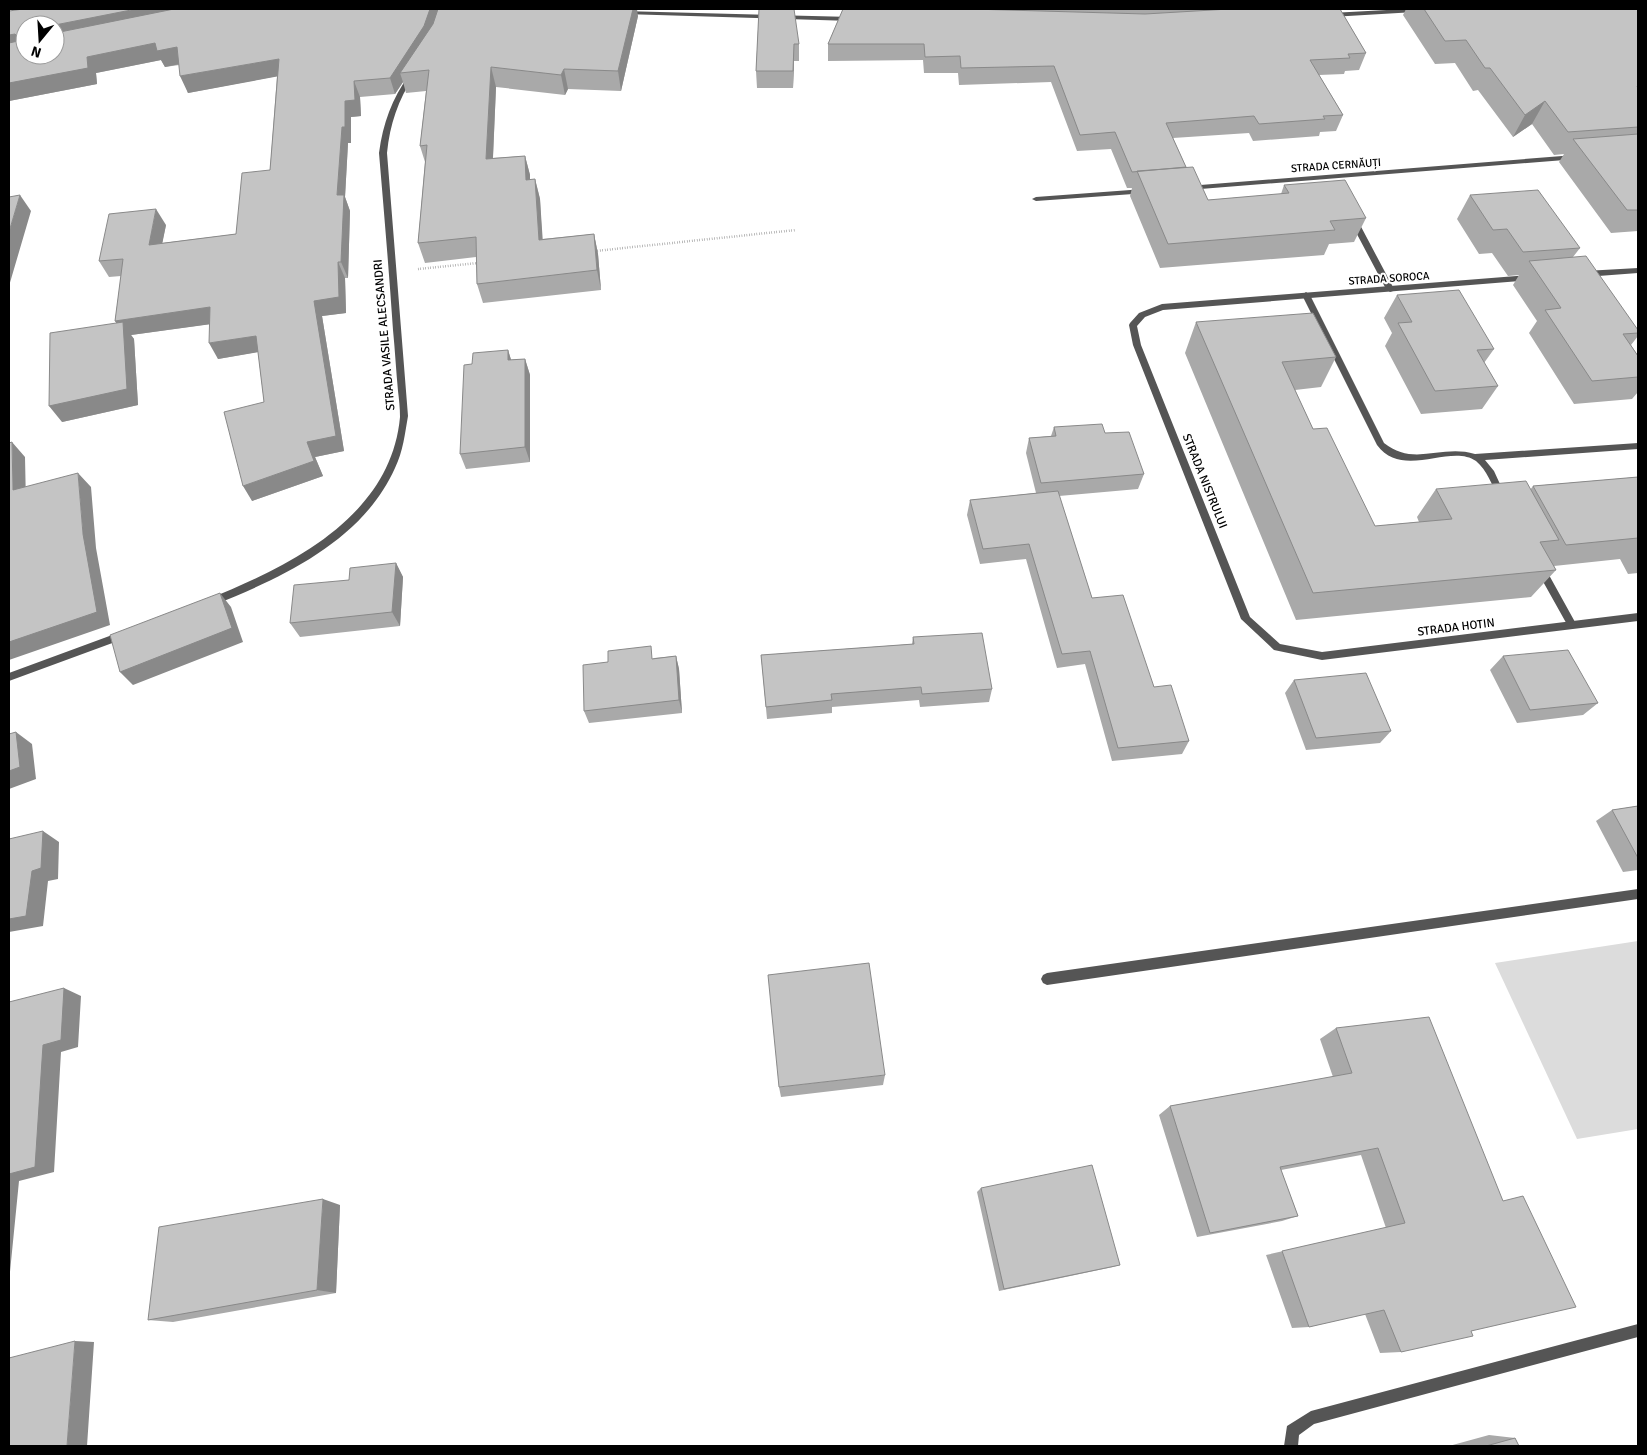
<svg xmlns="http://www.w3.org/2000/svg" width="1647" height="1455" viewBox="0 0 1647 1455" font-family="Signika,sans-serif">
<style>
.green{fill:#dcdcdc}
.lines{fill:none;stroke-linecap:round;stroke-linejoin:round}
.path{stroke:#777;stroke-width:2.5;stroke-dasharray:0.5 2;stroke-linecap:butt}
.service{fill:#555;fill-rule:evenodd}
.minor{fill:#555;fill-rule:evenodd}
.wall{fill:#a9a9a9}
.shaded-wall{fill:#898989}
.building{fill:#c4c4c4;stroke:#898989}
.labels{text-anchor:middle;stroke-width:4;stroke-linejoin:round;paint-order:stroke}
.far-street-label{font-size:11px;fill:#000;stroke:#fff}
.street-label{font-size:12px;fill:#000;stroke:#fff}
</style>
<rect width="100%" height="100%" fill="#fff"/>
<path class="green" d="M1638 941V1129L1577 1139 1495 963Z"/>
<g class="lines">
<path class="path" d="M595 251 796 230
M418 269 479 263"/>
<path class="service" d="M1351 219H1357L1358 221 1394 289 1393 291 1390 292 1386 289 1350 221Z
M1306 292 1310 295 1384 443C1414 467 1441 444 1475 454L1638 443V449L1485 460 1494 471 1505 495 1501 498 1498 497C1492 485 1487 470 1476 461 1450 443 1403 480 1377 445L1302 295Z
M1541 565 1544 566 1575 622 1577 625 1575 628H1569L1536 569Z"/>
<path class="minor" d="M1405 9H1435L1432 11 1331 17 1328 15 1331 13Z
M622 11 852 17 855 19 852 21 624 14 622 13Z
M411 74 414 76C398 100 390 124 387 153L408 416C405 433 403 452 395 468 363 540 284 577 214 605H208L206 602 208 599C290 566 391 517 400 417 400 408 399 399 398 391 396 370 395 350 393 330 389 271 384 212 379 153 383 123 392 99 409 75Z
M1575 155H1577V159L1188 190 1184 188 1188 186Z
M1144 189H1147V193L1036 201 1032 199 1036 197Z
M1638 268V273L1585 277 1581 274 1585 271Z
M1529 275 1533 278 1532 280 1163 310 1145 317 1137 326 1141 345 1250 617 1280 644 1322 652 1638 613V621L1322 660 1274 650 1241 619 1133 345 1129 325 1130 323 1139 313 1162 304Z
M123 631 126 632 128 635 126 638 9 681V673Z
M1638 889V899L1047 985 1043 983 1041 979 1043 975 1047 973Z
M1638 1324V1337L1314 1424 1299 1435 1298 1446H1284L1287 1426 1311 1411Z"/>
</g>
<path class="wall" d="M759 9 799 44V61H794L793 88H757L756 71Z
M843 9H1340L1366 53 1359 70 1345 71 1344 74 1319 75 1343 115 1336 131 1320 132 1319 136 1253 141 1249 133 1173 138 1186 167 1208 200 1281 194 1284 185 1366 218 1354 242 1329 244 1324 255 1160 268 1130 196 1132 188H1127L1111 149 1077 151 1051 82 959 85 958 73H924L923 60 828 61V44Z
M1406 9H1638V231L1611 233 1559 162 1564 154 1554 155 1532 124 1513 137 1478 90 1473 91 1455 63 1435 64 1403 15Z
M9 11H437L638 16 621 91 568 89 565 95 496 87 493 158 525 156 530 175V180L535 179 540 199 542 239 594 234 598 254 601 290 483 303 477 284 476 257 425 263 418 243 425 162 420 146 426 91 406 93 403 82 395 94 360 97 361 116 351 117V143H348L345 197 350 211 348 278H345L346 313 322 316 344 451 315 457 323 476 252 501 264 402 258 352 218 359 210 324 131 335 134 339 138 405 62 422 117 323 115 321 121 276 109 277 99 261 166 225 162 243 236 234 270 170 277 76 188 93 179 65 165 67 161 60 96 73 97 84 9 101Z
M1470 195 1580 248 1573 257 1638 330V336L1631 345 1638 356V392L1632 399 1574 404 1529 333 1537 321 1513 285 1519 275 1508 276 1492 253 1479 254 1457 219Z
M1397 295 1494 349 1484 363 1498 386 1482 409 1421 414 1385 346 1392 333 1384 318Z
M1196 322 1336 357 1321 387 1295 390 1313 429 1375 526 1419 522 1417 517 1436 489 1530 490 1533 486 1638 477V573L1628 574 1620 559 1554 566 1556 570 1531 597 1296 620 1185 353Z
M508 350 511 360 525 359 530 375V462L466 469 460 454 472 364Z
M1054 427 1105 433 1144 474 1138 489 1059 496 1092 598 1154 687 1189 741 1182 754 1112 761 1085 664 1057 668 1026 559 980 564 967 515 970 500 1036 493 1026 453 1029 438 1051 436Z
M396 563 403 577 400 626 300 637 290 623 349 580Z
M913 637 992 689 989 702 920 707 919 700 832 707V713L767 719 761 655 912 644Z
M676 656 679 669 682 713 589 723 584 711 654 658Z
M1503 656 1598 703 1583 715 1517 723 1490 670Z
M1294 680 1391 731 1380 743 1306 750 1285 693Z
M1638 806V870L1623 872 1596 821 1612 810Z
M1336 1028 1471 1331 1401 1352 1380 1353 1365 1314 1309 1327 1292 1328 1266 1255 1386 1228 1361 1155 1281 1170 1298 1216 1282 1221 1197 1237 1159 1115 1170 1106 1333 1077 1320 1039Z
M885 1075 883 1085 781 1097 779 1087Z
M981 1188 1120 1265 1113 1267 999 1291 977 1192Z
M340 1205 336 1293 173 1322 148 1320Z
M1489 1435 1515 1438 1519 1446H1449Z"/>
<path class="shaded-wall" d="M136 9H230L55 43V25Z
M430 9H437L438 15 429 42 400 73 403 82 395 94 390 78Z
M633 9H637L638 16 621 91 618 71Z
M15 34 25 50 9 53V35Z
M155 43 177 47 185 63 165 67 161 60 96 73 97 84 9 101V83L87 57Z
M794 44V61L793 88V71Z
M279 59 285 75 188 93 180 76Z
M491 67 496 87 492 178 486 159Z
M564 69 568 89 565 95 561 75Z
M354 81 360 97 361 116 351 117V143H348L345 197 350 211 348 278 341 262 337 195 342 127 345 101Z
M1545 101 1532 124 1513 137 1525 115Z
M525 156 530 175V200L526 180Z
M535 179 540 199 544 259 539 240Z
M20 195 31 211 9 286V232Z
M156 209 166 225 159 260 149 245Z
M594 234 598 254 601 290 597 270Z
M338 262 345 278 346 313 322 316 344 451 315 457 323 476 252 501 243 486 307 442 314 301Z
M210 307 219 323 131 335 134 339 138 405 62 422 49 406 123 333 115 321Z
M256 336 264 351 218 359 209 343Z
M508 350 513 366 508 360Z
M525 359 530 375V462L525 447Z
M12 442 25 457 26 505 13 490Z
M78 473 91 487 96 548 110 625 9 660V642L83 534Z
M396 563 403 577 400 626 392 612Z
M220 593 231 607 243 642 133 685 120 672Z
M676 656 679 669 682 713 679 700Z
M16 732 32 744 36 779 9 789V771Z
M43 831 59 842 58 879 48 881 43 926 9 932V919Z
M64 988 81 996 78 1047 61 1052 54 1172 19 1181 9 1282V1174L43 1045Z
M323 1199 340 1205 336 1293 317 1290Z
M75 1341 94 1342 87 1446H67Z"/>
<path class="building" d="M23 9H136L55 25H25V55H55V33L174 9H430L424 26 390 78 354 81 355 100 345 101V127H342L337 195H344L341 262H338L339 297 314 301 336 436 307 442 314 461 243 486 224 412 264 402 256 336 209 343 210 307 115 321 123 259 99 261 109 214 156 209 149 245 236 234 242 173 270 170 279 59 180 76 177 47 157 51 155 43 87 57 88 68 9 83V43L18 41V37L15 34 9 35V11Z
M438 9H633L618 71 564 69 561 75 491 67 486 159 525 156 526 180 535 179 539 240 594 234 597 270 477 284 476 237 418 243 427 145 420 146 429 70 400 73 433 24Z
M759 9H794L799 44H794L793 71H756Z
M843 9H971L1145 14 1229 9H1340L1366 53 1348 54 1350 58 1310 60 1343 115 1323 116 1325 119 1259 124 1254 116 1166 123 1186 167 1132 172 1115 132 1080 135 1054 66 961 68 960 56 925 57 924 44H828Z
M1424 9H1638V86H1637L1638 88V127L1568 132 1545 101 1525 115 1490 68H1485L1466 40 1445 41Z
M1638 134V210H1627L1573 139Z
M1193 167 1208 200 1289 193 1284 185 1345 180 1366 218 1330 221 1335 230 1168 244 1137 171Z
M1538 190 1580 248 1523 252 1507 229 1493 230 1470 195Z
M20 195 9 232V197Z
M1586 256 1638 330V333L1623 334 1638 356V377L1592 381 1545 310 1561 308 1529 261Z
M1459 290 1494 349 1477 350 1498 386 1435 391 1398 323 1412 322 1397 295Z
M1313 313 1336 357 1282 362 1313 429 1327 428 1375 526 1452 519 1436 489 1526 481 1559 540 1540 542 1556 570 1313 593 1196 322Z
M123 322 127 389 49 406 50 333Z
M508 350V360L525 359V447L460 454 464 365 472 364 473 353Z
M1102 424 1105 433 1129 432 1144 474 1041 483 1029 438 1056 436 1054 427Z
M12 442 13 490 78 473 83 534 97 612 9 642V443Z
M1638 477V538L1566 545 1533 486Z
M1058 491 1092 598 1123 595 1154 687 1171 685 1189 741 1118 748 1090 651 1062 654 1029 544 983 549 970 500Z
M396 563 392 612 290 623 294 585 349 580 350 568Z
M220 593 232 628 120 672 110 635Z
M982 633 992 689 922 694 921 687 831 694 832 700 766 707 761 655 914 644 913 637Z
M651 646 652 659 676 656 679 700 584 711 583 665 608 662V651Z
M1568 650 1598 703 1530 710 1503 656Z
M1366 673 1391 731 1316 738 1294 680Z
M16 732 20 767 9 771V734Z
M1638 806V858L1612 810Z
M43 831 41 868 32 871 26 916 9 919V839Z
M869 963 885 1075 779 1087 768 975Z
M64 988 61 1040 43 1045 35 1167 9 1174V1002Z
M1429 1017 1503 1201 1523 1196 1576 1307 1471 1331 1473 1336 1401 1352 1384 1310 1309 1327 1282 1251 1405 1223 1378 1148 1280 1167 1298 1216 1210 1233 1170 1106 1352 1073 1336 1028Z
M1092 1165 1120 1265 1004 1289 981 1188Z
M323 1199 317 1290 148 1320 159 1227Z
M75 1341 67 1446H9V1358Z
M1515 1438 1519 1446H1486Z"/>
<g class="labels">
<g class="far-street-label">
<text transform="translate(1336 165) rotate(-4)" y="4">STRADA CERNĂUȚI</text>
<text transform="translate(1389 278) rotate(-4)" y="4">STRADA SOROCA</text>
</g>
<g class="street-label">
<text transform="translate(384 335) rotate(-95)" y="4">STRADA VASILE ALECSANDRI</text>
<text transform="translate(1205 481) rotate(68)" y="4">STRADA NISTRULUI</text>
<text transform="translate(1456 627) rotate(-7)" y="4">STRADA HOTIN</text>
</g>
</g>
<rect width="1647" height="1455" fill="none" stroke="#000000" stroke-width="20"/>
<g transform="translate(40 40) rotate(198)"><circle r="24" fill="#ffffff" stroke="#999999"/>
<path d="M0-4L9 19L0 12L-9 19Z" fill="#000000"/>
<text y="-8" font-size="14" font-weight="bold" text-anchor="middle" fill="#000000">N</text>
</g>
</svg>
